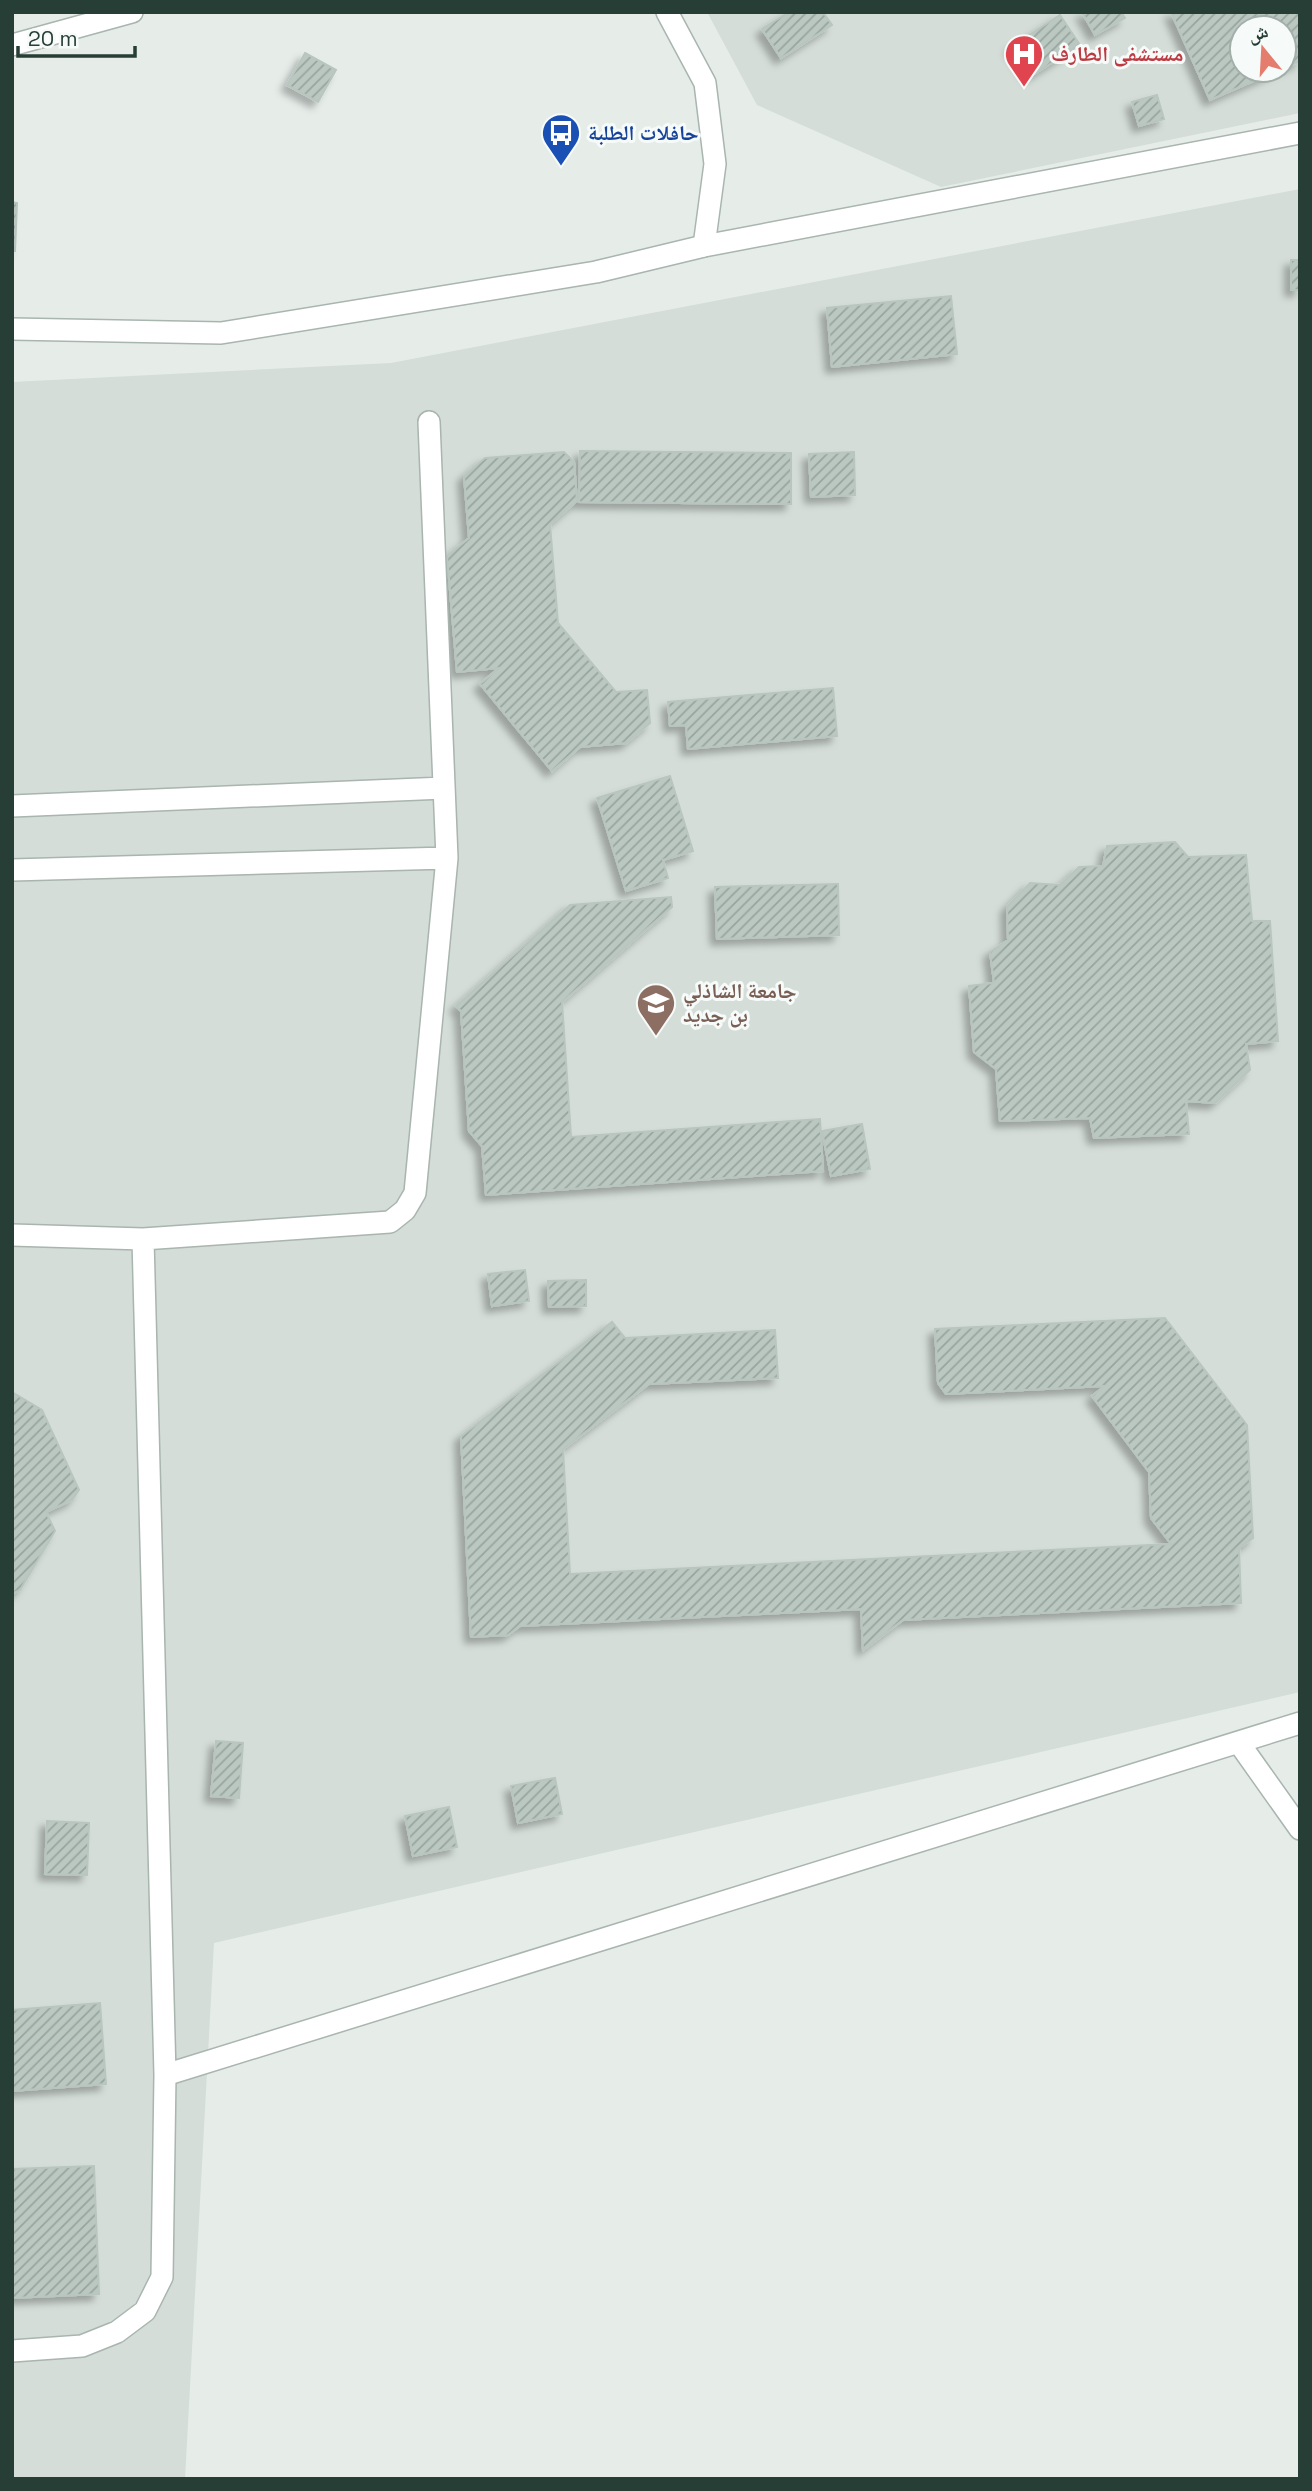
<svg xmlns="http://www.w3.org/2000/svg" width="1312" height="2491" viewBox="0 0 1312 2491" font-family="'Space Grotesk','Noto Naskh Arabic',sans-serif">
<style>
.built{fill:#d4ddd8;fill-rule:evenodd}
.building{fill:url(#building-hatch);stroke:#b9c6bf;stroke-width:2;filter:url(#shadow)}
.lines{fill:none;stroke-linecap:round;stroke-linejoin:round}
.service-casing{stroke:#a9b5af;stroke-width:24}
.minor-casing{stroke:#a9b5af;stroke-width:24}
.service{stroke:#fff;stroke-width:21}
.minor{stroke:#fff;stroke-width:21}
.labels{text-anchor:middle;stroke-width:6;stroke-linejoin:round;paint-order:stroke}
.health-label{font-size:21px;font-weight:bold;fill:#be3a42;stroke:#f6faf8;text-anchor:start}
.transit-label{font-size:21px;font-weight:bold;fill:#164399;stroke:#f6faf8;text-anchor:start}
.education-label{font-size:21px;font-weight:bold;fill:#785e54;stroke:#f6faf8;text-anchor:start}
</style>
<defs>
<pattern id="building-hatch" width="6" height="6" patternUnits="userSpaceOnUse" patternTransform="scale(1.75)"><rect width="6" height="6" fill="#bbc8c2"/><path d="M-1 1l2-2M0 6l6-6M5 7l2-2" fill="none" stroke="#98a49e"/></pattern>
<filter id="shadow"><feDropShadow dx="-6" dy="6" stdDeviation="3.5" flood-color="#0004"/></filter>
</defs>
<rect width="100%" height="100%" fill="#e6ede9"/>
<path class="built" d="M707 12H1300V113L941 187 757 105ZM1242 28H1284V70H1242Z
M1300 189V1692L214 1943 185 2479H12V382L391 363Z"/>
<path class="building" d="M789 12H823L832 25 781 58 762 29Z
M1082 12H1121L1125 18 1095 35Z
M1171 12H1300V61L1284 68V28H1242V70H1279L1210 100Z
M1060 15 1080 45 1031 76 1011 47Z
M305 53 336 70 318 102 287 85Z
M1157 95 1164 119 1139 126 1132 102Z
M12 202 17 203 15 251H12Z
M1291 260H1300V290H1291Z
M951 296 957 354 832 367 827 308Z
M580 451 791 453V504L579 502Z
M564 452 574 462 577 501 550 524 558 623 616 692 647 690 650 723 626 743 580 747 552 771 480 684 499 668 457 672 447 556 469 538 464 476 485 458Z
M854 452 855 495 811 497 809 454Z
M833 688 837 736 688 749 686 725 670 726 668 702Z
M670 776 693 851 663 860 668 878 626 891 597 798Z
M1175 842 1188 857 1246 855 1252 921H1270L1278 1041 1246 1044 1250 1070 1215 1103 1186 1101 1189 1134 1094 1138 1090 1118 1000 1121 996 1069 974 1052 969 986 994 983 990 952 1008 940 1007 907 1030 883 1060 885 1079 867 1103 866 1107 846Z
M838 884 839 935 717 939 715 887Z
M671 897 672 907 562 1002 571 1137 820 1119 823 1171 486 1195 482 1146 469 1131 461 1011 456 1006 570 905Z
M862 1124 870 1169 831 1176 822 1131Z
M525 1270 529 1301 492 1306 488 1274Z
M586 1280V1306L549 1307 548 1281Z
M1165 1318 1247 1425 1253 1538 1239 1548 1241 1603 903 1620 863 1650 861 1609 520 1626 508 1635 471 1637 461 1436 612 1322 625 1338 775 1330 778 1378 649 1384 563 1449 570 1574 1171 1544 1151 1518 1149 1472 1092 1396 1105 1386 946 1394 938 1383 935 1329Z
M12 1392 42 1410 79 1490 72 1500 46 1512 55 1531 20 1590 12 1594Z
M216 1741 243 1743 239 1798 211 1796Z
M555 1778 562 1814 518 1823 511 1786Z
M449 1807 457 1847 413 1856 405 1816Z
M47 1821 89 1823 87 1875 45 1874Z
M100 2003 106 2084 12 2091V2010Z
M94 2166 99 2294 12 2298V2169Z"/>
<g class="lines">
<g class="service-casing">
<path id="service" d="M667 12 705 83 715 164 704 246
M12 45 132 12
M12 806 444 788
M12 870 447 858
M12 1235 143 1239 390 1222 405 1210 415 1193 447 858 429 422
M1239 1743 1300 1829
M165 2075 1300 1723
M12 2351 82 2346 117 2332 145 2311 162 2277 165 2075 143 1239"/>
</g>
<g class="minor-casing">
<path id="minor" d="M12 329 221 333 596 272 704 246 1300 133"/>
</g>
<use href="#service" class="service"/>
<use href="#minor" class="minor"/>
</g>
<defs>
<g id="hospital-pin" transform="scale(2.0125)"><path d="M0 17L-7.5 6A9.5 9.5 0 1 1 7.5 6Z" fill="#e0444e" stroke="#f6faf8"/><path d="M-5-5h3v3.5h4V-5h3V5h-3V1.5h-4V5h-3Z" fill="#fff"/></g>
<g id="bus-pin" transform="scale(2.0125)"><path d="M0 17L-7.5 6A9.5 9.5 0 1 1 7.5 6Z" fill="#1a4fb4" stroke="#f6faf8"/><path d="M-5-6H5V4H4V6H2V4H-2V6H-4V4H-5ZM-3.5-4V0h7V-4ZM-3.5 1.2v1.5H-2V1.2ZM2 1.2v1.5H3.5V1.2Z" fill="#fff"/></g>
<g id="university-pin" transform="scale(2.0125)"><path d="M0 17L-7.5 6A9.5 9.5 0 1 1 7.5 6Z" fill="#8d6e63" stroke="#f6faf8"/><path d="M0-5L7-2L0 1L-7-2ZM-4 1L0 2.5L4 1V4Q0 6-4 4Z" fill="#fff"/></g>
</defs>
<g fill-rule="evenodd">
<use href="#hospital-pin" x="1024" y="54"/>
<use href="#bus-pin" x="561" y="133"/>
<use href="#university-pin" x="656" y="1003"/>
</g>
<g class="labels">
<g class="health-label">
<text x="1051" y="61">مستشفى الطارف</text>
</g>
<g class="transit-label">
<text x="588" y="140">حافلات الطلبة</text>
</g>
<g class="education-label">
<text x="683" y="998">جامعة الشاذلي<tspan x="683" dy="24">بن جديد</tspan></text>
</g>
</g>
<rect width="1312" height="2491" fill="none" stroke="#263e35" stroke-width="28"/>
<g transform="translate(1263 49) rotate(342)"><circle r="33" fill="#f6faf8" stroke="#a3afaa" stroke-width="2"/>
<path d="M0-5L12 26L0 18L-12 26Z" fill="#e47d6d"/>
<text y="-10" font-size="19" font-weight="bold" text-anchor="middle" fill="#263e35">ش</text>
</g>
<path d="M18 46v10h117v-10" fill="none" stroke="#263e35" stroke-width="3.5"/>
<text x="28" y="46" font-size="21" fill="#263e35" stroke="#f6faf8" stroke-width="5" paint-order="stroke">20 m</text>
</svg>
